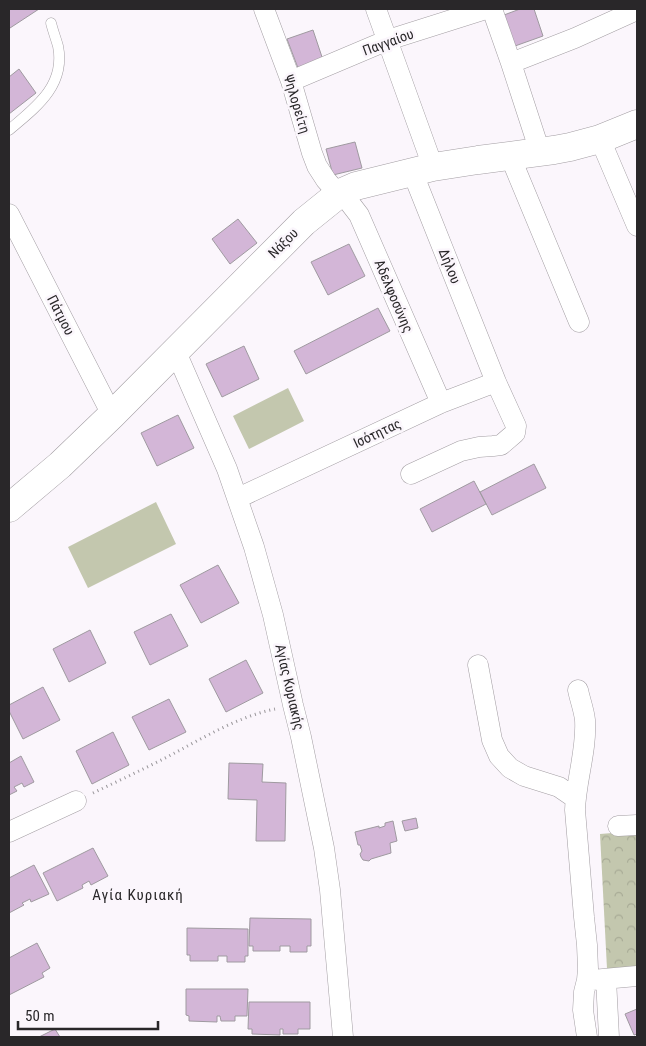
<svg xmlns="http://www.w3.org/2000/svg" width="646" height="1046" viewBox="0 0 646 1046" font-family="'Roboto Condensed',sans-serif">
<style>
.park{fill:url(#park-crowns)}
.garden{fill:#c3c7ae}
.building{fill:#d3b6d7;stroke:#9f9aa0}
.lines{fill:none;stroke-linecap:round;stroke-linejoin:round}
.lane-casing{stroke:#a39ea3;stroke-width:11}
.street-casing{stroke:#a39ea3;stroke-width:21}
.secondary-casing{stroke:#a39ea3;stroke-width:29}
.path{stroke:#99969a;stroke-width:3;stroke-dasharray:1 4;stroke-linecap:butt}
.lane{stroke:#fff;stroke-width:10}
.street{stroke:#fff;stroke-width:20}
.secondary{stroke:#fff;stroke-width:28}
.labels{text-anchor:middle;stroke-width:5;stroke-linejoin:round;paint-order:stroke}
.street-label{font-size:14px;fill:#292729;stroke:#fbf6fc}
.neighbourhood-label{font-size:15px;letter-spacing:1px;fill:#292729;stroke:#fbf6fc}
</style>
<defs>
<pattern id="park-crowns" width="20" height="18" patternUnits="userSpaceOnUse" patternTransform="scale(1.25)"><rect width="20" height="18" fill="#c3c7ae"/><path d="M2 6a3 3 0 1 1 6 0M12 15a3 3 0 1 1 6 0" fill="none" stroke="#a8ab96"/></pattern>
</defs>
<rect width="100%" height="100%" fill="#fbf6fc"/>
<path class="park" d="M637 831V966L607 969 600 834Z"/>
<path class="garden" d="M288 388 304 421 249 449 233 416Z
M156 502 176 544 88 588 68 547Z"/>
<path class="building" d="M9 9H39L10 28 9 26Z
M520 9H534L543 36 515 46 504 15Z
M313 30 323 60 298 68 287 39Z
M19 69 36 93 9 114V77Z
M355 142 362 168 333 175 326 149Z
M238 219 257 243 230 264 212 239Z
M349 244 365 276 328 295 311 262Z
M378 308 390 331 306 374 294 351Z
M244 346 259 379 222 397 206 364Z
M178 415 194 448 157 466 141 433Z
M534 464 546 488 492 515 480 492Z
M474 481 486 504 432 532 420 509Z
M218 565 239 603 201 623 180 585Z
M171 614 188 646 150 665 134 632Z
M90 630 106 663 69 682 53 649Z
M246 660 263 693 226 712 209 679Z
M43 687 60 720 23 739 9 711V705Z
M169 699 186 732 149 750 132 717Z
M113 732 129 765 92 784 76 751Z
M21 756 34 782 24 787 22 783 14 787 17 791 9 795V763Z
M229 763 263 764 262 782 286 783 285 841H256L257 800 228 799Z
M416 818 418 828 405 831 402 821Z
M393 821 397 841 390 843 391 853 371 859 369 861 363 860 361 857 360 854 362 851 360 845H358L355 832 379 826V828L385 826V823Z
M93 848 108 876 91 885 89 881 82 885 83 888 57 901 43 873Z
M34 865 49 894 31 902 30 899 22 903 24 905 9 913V878Z
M250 918 311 919V946H307V952H290V946H280V951H253V946H249Z
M187 928 248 929V956H245V962H227V956H218V961H190V955H187Z
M37 943 50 968 42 973 44 977 9 995V958Z
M186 989H248L247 1016H235V1021H221L220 1016H217V1022L189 1021V1016L186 1015Z
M249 1002H310V1029H298V1034H283V1029H280V1035L252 1034V1029H248Z
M637 1009V1034L634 1035 625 1014Z
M55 1029 60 1037H39Z"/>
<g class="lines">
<g class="lane-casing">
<path id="lane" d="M9 130C35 108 66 86 58 46 56 39 53 31 51 23"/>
</g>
<g class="street-casing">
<path id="street" d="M264 9 291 81 312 153 317 166 326 180 333 188 349 202 359 215 441 403
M376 9 433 167
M492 9 511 63 540 152
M511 63 575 38 637 10
M291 81 388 40 486 9
M600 139 637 226
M510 156 579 322
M9 214 112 415
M176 352 227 469 254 547 273 615 293 705 301 737 324 848 330 890 343 1037
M411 474 461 451 479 447 493 446 501 445 515 433 516 426 496 382
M238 498 441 403 496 382 412 171
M478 665 492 740 499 756 510 768 524 776 559 787 575 798
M578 690C580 700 584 710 585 720 587 750 576 780 575 810L584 917 587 945 588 969 587 980 584 992 583 1010 587 1037
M618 826 637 825
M9 832 76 801
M606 979 609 1037
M592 980 637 976"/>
</g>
<g class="secondary-casing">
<path id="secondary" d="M9 508 60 465 112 415 304 222 340 193 356 186 433 167 478 160 554 150 570 147 600 139 637 124"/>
</g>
<path class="path" d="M93 793C118 781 144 769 169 756 203 738 237 717 275 709"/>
<use href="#lane" class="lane"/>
<use href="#street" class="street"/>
<use href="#secondary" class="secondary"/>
</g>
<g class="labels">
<g class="street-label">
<text transform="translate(388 42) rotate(-20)" y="5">Παγγαίου</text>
<text transform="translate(297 104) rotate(73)" y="5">Ψηλορείτη</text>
<text transform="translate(283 243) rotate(-45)" y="5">Νάξου</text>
<text transform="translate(450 266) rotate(68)" y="5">Δήλου</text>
<text transform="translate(394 296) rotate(67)" y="5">Αδελφοσύνης</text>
<text transform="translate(61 315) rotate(63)" y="5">Πάτμου</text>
<text transform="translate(377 433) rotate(-25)" y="5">Ισότητας</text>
<text transform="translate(290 687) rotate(77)" y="5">Αγίας Κυριακής</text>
</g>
<g class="neighbourhood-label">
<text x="138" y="900">Αγία Κυριακή</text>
</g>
</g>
<rect width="646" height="1046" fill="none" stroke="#292729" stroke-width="20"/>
<path d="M18 1021v8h140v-8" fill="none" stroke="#292729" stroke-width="2.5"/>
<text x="25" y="1021" font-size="15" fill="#292729" stroke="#fbf6fc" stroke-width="4" paint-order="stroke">50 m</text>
</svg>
